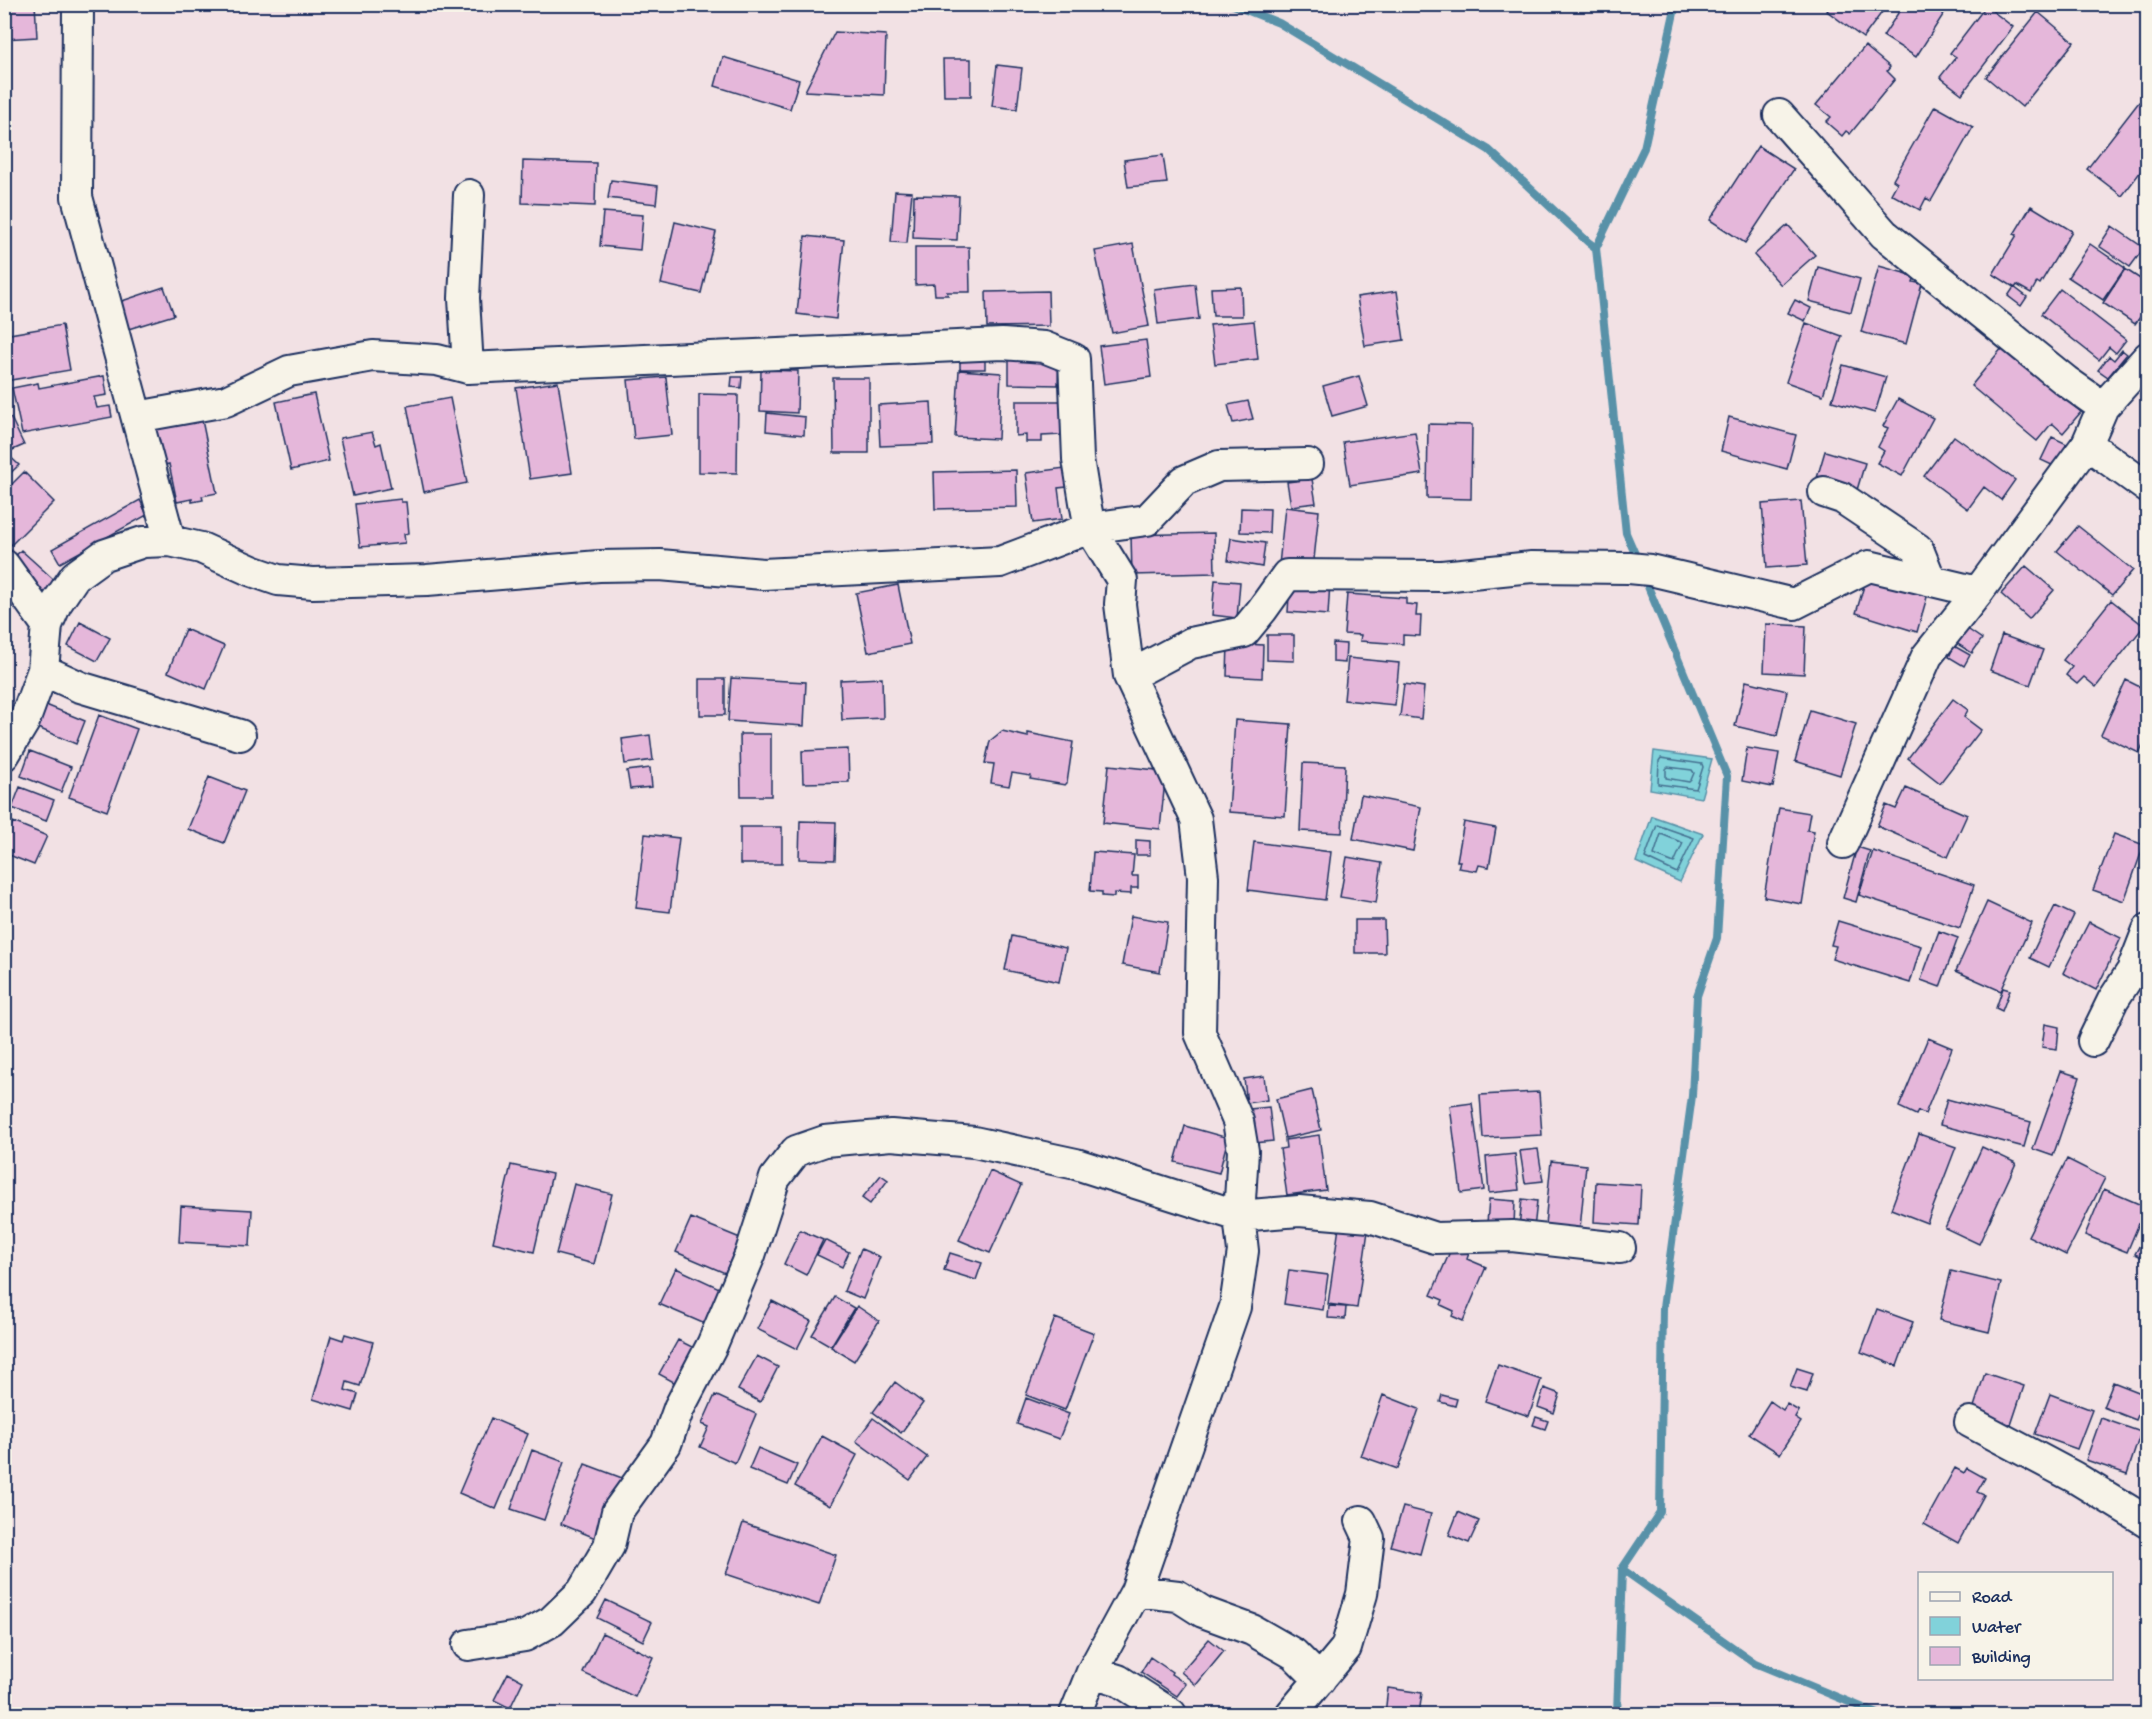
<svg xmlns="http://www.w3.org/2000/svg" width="2152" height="1719" viewBox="0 0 2152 1719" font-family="'Gochi Hand',sans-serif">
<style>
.water{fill:#81d2da;stroke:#5891a8;stroke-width:1.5}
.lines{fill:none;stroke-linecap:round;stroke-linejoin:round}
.shore{stroke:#447090;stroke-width:1.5}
.stream{stroke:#5891a8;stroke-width:8}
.building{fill:#e5b7da;stroke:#1b2f5e;stroke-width:1.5}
.minor-casing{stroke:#1b2f5e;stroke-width:34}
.minor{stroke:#f7f3e8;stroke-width:30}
</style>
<rect width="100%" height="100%" fill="#f2e1e4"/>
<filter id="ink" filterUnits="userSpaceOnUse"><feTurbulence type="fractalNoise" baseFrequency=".0167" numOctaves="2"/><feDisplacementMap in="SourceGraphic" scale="12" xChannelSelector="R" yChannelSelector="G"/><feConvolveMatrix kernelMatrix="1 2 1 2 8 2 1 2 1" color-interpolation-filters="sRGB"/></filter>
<g filter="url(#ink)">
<path class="water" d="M1654 751 1712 759 1701 798 1650 789Z
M1652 816 1703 834 1680 882 1636 862Z"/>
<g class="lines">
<path class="shore" d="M1661 758 1702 764 1703 767 1696 789 1658 784 1659 761Z
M1668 767 1692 770 1694 773 1691 780 1689 782 1666 778V769Z
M1657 825 1694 838 1677 873 1645 858Z
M1661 834 1683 843 1674 863 1654 855Z"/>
<path class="stream" d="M1231 4 1279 23 1489 150 1588 242 1596 248
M1639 563 1626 533 1596 248 1644 148 1676 4
M1622 1569 1755 1663 1878 1714
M1617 1714 1622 1569 1660 1512 1663 1308 1692 1096 1697 996 1717 938 1727 776 1644 577"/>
</g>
<path class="building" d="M4 4H35L37 37 4 39Z
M1832 4H1888L1863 38 1827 11Z
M1904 4H1950L1916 57 1883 36Z
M1986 6 2013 27 1962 94 1940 77 1956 57 1950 53Z
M2038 12 2074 42 2022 107 1986 77Z
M835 32 886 35 884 95 805 91Z
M1865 46 1890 67 1887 71 1895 79 1850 134 1846 131 1842 136 1826 122 1831 117 1816 105Z
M723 57 799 80 790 109 715 86Z
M943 59H971V96H944Z
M997 65 1022 68 1017 109 992 106Z
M2139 102 2148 108V162L2122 196 2087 169Z
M1935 106 1973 127 1931 201 1926 198 1920 210 1891 194 1897 183 1893 180Z
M1758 146 1794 169 1745 243 1710 220Z
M1163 155 1167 183 1128 187 1124 160Z
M523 161 596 163 595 206 522 203Z
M611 180 658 186 656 204 608 198Z
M895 191 912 192 907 243 891 242Z
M914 195 959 196 957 240 913 238Z
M2031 206 2072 231 2040 284 2037 282 2031 293 2017 285 2015 288 1993 274 2017 235 2014 234Z
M603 212 643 215 640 250 600 246Z
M675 222 716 232 701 293 661 284Z
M1788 225 1815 255 1781 285 1754 255Z
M2112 226 2144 248 2130 267 2099 246Z
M805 236 844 240 836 319 797 314Z
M1133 244 1149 326 1112 333 1095 251Z
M2090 244 2125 268 2103 300 2068 277Z
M915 247H969L970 292H947L948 295H935L934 284 915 285Z
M1879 266 1915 276 1913 282 1922 284 1906 344 1861 332Z
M1818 267 1860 279 1851 312 1809 301Z
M2125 269 2148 284V306L2135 324 2103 303Z
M1195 284 1199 319 1158 324 1154 289Z
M164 287 174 315 125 330 116 303Z
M1241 287 1242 316H1213L1211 288Z
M2014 287 2027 297 2021 306 2008 296Z
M2060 289 2126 340 2116 353 2109 347 2099 360 2041 314Z
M1048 291 1049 326 987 327 986 292Z
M1397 291 1404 340 1365 346 1357 297Z
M1795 300 1811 308 1805 321 1788 313Z
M1254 321 1258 359 1215 364 1210 325Z
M1806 323 1842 336 1823 395 1786 382Z
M62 325 70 370 5 381 4 335Z
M1146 340 1151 377 1104 384 1099 346Z
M2002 348 2081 412 2063 433 2052 423 2037 441 1971 386Z
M2122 350 2127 354 2108 377 2098 370 2109 356 2114 360Z
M960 353H985V369H960Z
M1009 357 1059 358 1058 385 1009 384Z
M1843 365 1886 377 1875 413 1832 401Z
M761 370 798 371 797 413 760 411Z
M959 370 1001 373 998 439 955 437Z
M104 376 107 395 94 397 97 408 110 406 112 417 22 434 12 388 38 383 39 388Z
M1359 376 1368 406 1332 416 1323 386Z
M666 377 672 435 634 439 628 380Z
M732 377H742L741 388 731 387Z
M833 378H869V453H834Z
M558 382 572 473 530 479 516 388Z
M314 394 329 461 291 470 276 402Z
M699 394 738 395 737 473 699 472Z
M450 398 467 483 424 492 407 406Z
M1898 399 1933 418 1902 476 1877 463 1884 451 1878 447 1888 428 1883 426Z
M1016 401H1061V435L1042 436V442H1026V435L1016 436Z
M1248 401 1253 419 1233 423 1228 405Z
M931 402 933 444 880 446 878 405Z
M767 413 805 417 804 435 766 431Z
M1729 417 1796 435 1787 469 1721 451Z
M11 418 24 445 8 452 4 446V422Z
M202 420 217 493 202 496 203 500 192 502V499L177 502 169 464 161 466 153 430Z
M1428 424 1472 425 1471 499 1427 498Z
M372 432 376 445 381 443 391 488 353 496 340 438Z
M1415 432 1422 474 1350 485 1343 442Z
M1954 436 2015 480 2001 500 1984 487 1968 509 1924 476Z
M2052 437 2067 444 2056 467 2041 460Z
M4 451 19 465 4 479Z
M1825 451 1865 463 1857 490 1817 478Z
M1065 468 1067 487 1058 488 1062 519 1033 523 1026 473Z
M1016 470 1017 507 935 509 934 472Z
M24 472 54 502 11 545 4 538V492Z
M1312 479 1316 503 1291 506 1287 482Z
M401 499V502H406L409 533 404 534 405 543 360 547 355 504Z
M140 500 147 515 60 563 52 549Z
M1801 501 1807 565 1767 568 1762 504Z
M1285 507 1319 511 1313 569 1279 565Z
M1241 508 1270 509 1269 533 1240 532Z
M2078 526 2133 570 2112 595 2057 551Z
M1214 533 1215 573 1132 575 1131 535Z
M1231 538 1265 543 1262 567 1228 561Z
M21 550 62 587 50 599 10 562Z
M2026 566 2054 590 2029 619 2001 594Z
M1868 572 1929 590 1917 632 1856 613Z
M1290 579 1330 582 1328 615 1288 612Z
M1215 580 1240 582 1237 618 1212 615Z
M898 585 910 644 868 652 856 593Z
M1347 594 1406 598V604L1417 605 1416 616H1421L1420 636 1403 635V644L1360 641 1361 635 1344 634Z
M2111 600 2144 626 2096 687 2084 677 2077 684 2066 675 2072 667 2063 660Z
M80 622 110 638 97 661 68 646Z
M1766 624 1806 626 1804 674 1764 672Z
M1966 628 1982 639 1972 653 1956 643Z
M185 629 224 646 206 689 168 672Z
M1267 635H1294V661L1267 660Z
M2002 635 2043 650 2030 685 1990 670Z
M1228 643 1263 645 1262 678 1227 676Z
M1333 643 1346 644 1345 663 1333 662Z
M1954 646 1970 655 1964 666 1949 657Z
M1348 658 1399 663 1395 705 1344 700Z
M731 678 806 682 804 726 728 721Z
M882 678 883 718 842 720 840 680Z
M700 679H725V715H700Z
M2126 680 2148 691V734L2139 753 2101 735Z
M1746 681 1787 691 1777 736 1735 726Z
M1404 684 1424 687 1421 719 1400 716Z
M1953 699 1968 710 1964 717 1981 730 1940 783 1908 758Z
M46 705 85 721 76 744 38 728Z
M1810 710 1856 724 1840 775 1795 761Z
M99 715 137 729 107 811 69 797Z
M1235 720 1291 724 1285 816 1229 812Z
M1002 731 1028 737V733L1073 742 1067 783 1065 785 1030 779 1031 776 1012 773 1009 786 991 783 994 764 985 763 990 741Z
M740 734H771V796H741Z
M650 735 653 760 625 764 622 739Z
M1747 748 1779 753 1773 787 1742 781Z
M848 749 849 782 803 783 802 751Z
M30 751 71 767 61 792 21 776Z
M1303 763 1345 765 1342 833 1300 831Z
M1109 765 1166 771 1160 829 1103 823Z
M650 768 652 787 630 789 627 771Z
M209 777 245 791 224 843 188 829Z
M20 787 54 800 46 821 12 808Z
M1906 788 1967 815 1948 857 1877 826 1886 805 1896 809Z
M1361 795 1421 807 1413 851 1353 839Z
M1779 808 1810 813 1807 830 1814 831 1802 904 1764 897Z
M800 821 836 822 835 860 799 859Z
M13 822 47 836 34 865 4 853V842Z
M1464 822 1496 828 1489 867 1479 865 1477 871 1458 868 1460 861H1457Z
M740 827H782V864H740Z
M645 834 679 838 670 912 636 908Z
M2114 834 2144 845 2124 901 2093 890Z
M1136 840 1150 841V855H1136Z
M1254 842 1331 852 1325 900 1248 890Z
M1857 847 1870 851 1856 902 1843 898Z
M1873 851 1974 885 1960 928 1859 895Z
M1093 852 1134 855 1132 876H1138V888H1131V894L1114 893V897L1102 896V892L1090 891Z
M1347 857 1382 863 1376 903 1340 897Z
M1987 902 2032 923 2001 991 1956 971Z
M2055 906 2074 915 2049 967 2030 958Z
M1131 916 1168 922 1160 972 1122 965Z
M1355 920H1384L1385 953H1355Z
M1838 921 1921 946 1910 983 1832 959 1836 946 1831 945Z
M2089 922 2121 938 2096 990 2063 973Z
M1939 931 1958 938 1940 987 1921 980Z
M1012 936 1066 948 1059 982 1005 970Z
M2003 988 2010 990 2002 1011 1996 1008Z
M2045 1024 2059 1027 2057 1049 2042 1047Z
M1928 1038 1952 1048 1925 1114 1918 1111 1916 1115 1899 1107Z
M2061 1071 2080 1077 2053 1156 2033 1149Z
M1264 1076 1267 1100 1247 1103 1244 1079Z
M1312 1090 1321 1130 1285 1138 1276 1099Z
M1539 1092 1542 1135 1483 1138 1480 1095Z
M1947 1099 2031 1122 2024 1147 1940 1125Z
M1472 1103 1484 1190 1461 1193 1450 1106Z
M1269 1107 1273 1141 1254 1143 1250 1109Z
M1185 1126 1228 1138 1219 1173 1175 1162Z
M1919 1134 1956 1147 1927 1223 1891 1209Z
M1319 1135 1326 1190 1287 1195 1280 1149 1286 1148 1285 1140Z
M1982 1147 2016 1163 1979 1244 1945 1228Z
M1538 1149 1543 1181 1525 1183 1520 1151Z
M1515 1154 1519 1190 1489 1193 1486 1157Z
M2067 1159 2105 1178 2066 1255 2028 1236Z
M1551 1161 1586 1165 1580 1229 1545 1225Z
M511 1165 552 1174 534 1252 493 1242Z
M990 1171 1021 1185 990 1253 959 1240Z
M881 1175 888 1180 870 1204 862 1198Z
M1596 1182 1641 1185 1639 1225 1594 1222Z
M574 1184 612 1194 594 1264 556 1254Z
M2104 1189 2146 1207 2127 1252 2085 1235Z
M1489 1199 1515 1201 1514 1225 1487 1223Z
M1522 1199 1537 1201 1534 1229 1519 1227Z
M181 1206 252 1210 250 1246 179 1242Z
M691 1218 740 1238 725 1273 676 1252Z
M1339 1227 1368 1231 1357 1308 1328 1304Z
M800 1230 823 1240 806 1275 784 1264Z
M2148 1230V1260L2135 1254Z
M825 1240 849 1252 842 1267 817 1255Z
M1453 1245 1469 1253 1467 1259 1486 1267 1463 1321 1452 1316 1454 1311 1441 1305 1443 1300 1431 1295Z
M861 1249 880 1257 863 1299 844 1291Z
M950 1253 982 1263 976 1280 944 1270Z
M676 1268 728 1292 712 1327 659 1304Z
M1289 1270 1328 1275 1323 1310 1284 1304Z
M1951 1271 2001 1283 1989 1332 1939 1320Z
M835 1297 854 1308 831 1346 812 1335Z
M772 1301 811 1321 797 1349 757 1329Z
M857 1306 879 1321 854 1361 831 1347Z
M1329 1306 1346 1307 1345 1319 1328 1318Z
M1877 1309 1913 1322 1897 1366 1861 1352Z
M1055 1318 1094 1333 1065 1410 1026 1395Z
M345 1334 373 1342 360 1386 347 1382 345 1390 358 1394 353 1411 313 1399 331 1336 343 1340Z
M678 1340 700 1351 681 1386 659 1374Z
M757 1356 778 1367 760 1402 738 1390Z
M1498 1365 1541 1380 1529 1416 1485 1401Z
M1797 1368 1813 1373 1807 1392 1790 1387Z
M1985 1373 2024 1386 2011 1425 1972 1413Z
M895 1382 923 1403 901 1433 873 1412Z
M2113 1382 2146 1395 2136 1420 2103 1407Z
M1544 1388 1560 1394 1554 1413 1538 1407Z
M2050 1394 2092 1410 2077 1449 2035 1434Z
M715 1395 756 1414 735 1463 700 1447 709 1427 702 1424Z
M1383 1395 1419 1409 1398 1469 1361 1456Z
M1442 1395 1457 1399 1455 1406 1440 1402Z
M1026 1398 1069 1414 1059 1439 1017 1424Z
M1770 1401 1783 1410 1787 1404 1799 1411 1795 1418 1801 1422 1780 1454 1749 1434Z
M1536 1417 1548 1421 1545 1429 1533 1425Z
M491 1418 528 1434 496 1509 459 1493Z
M873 1418 927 1457 910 1480 856 1441Z
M2101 1418 2141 1432 2127 1474 2086 1460Z
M822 1436 857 1455 830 1506 795 1486Z
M758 1448 797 1465 788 1485 749 1469Z
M532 1450 564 1462 544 1520 511 1509Z
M585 1464 622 1478 598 1539 561 1524Z
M1955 1468 1964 1473 1967 1468 1985 1478 1977 1492 1984 1495 1958 1543 1924 1524Z
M1403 1507 1431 1514 1420 1554 1391 1546Z
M1458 1512 1479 1521 1469 1543 1449 1535Z
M743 1523 836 1555 819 1605 726 1574Z
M606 1600 652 1622 643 1641 597 1618Z
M602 1633 653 1657 635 1697 583 1673Z
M1209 1639 1224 1651 1196 1685 1181 1672Z
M1150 1657 1172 1672 1171 1674 1186 1684 1177 1696 1141 1672Z
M508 1673 523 1681 510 1708 494 1700Z
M1388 1688 1422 1693 1419 1714H1385Z"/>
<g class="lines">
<g class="minor-casing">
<path id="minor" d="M78 4 77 197 170 541
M1779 115 1884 234 2066 381 2103 407
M469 195 464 298 468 368 1002 344 1044 347 1074 359 1078 459 1085 502 1090 528 1122 580 1120 604 1129 676 1196 819 1203 877 1200 1033 1238 1121 1243 1151 1239 1216 1243 1251 1235 1307 1136 1591 1092 1672 1075 1714
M137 417 226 401 289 371 373 356 437 360 468 368
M2087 444 2148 488
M1824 492 1842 498 1918 549 1930 579
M4 565 47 625
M43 670 80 687 240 735
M1129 676 1191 643 1244 632 1262 610 1287 575 1442 576 1532 567 1629 568 1650 570 1794 604 1869 566 1978 592 2087 444 2103 407 2148 357
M4 755 24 722 43 670 47 625 56 604 75 576 104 555 143 542 170 541 201 548 252 571 278 580 313 583 427 580 599 566 660 565 763 574 1000 562 1090 528 1147 520 1184 481 1219 466 1308 464
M1843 843 1927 656 1978 592
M2093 1041 2113 1000 2132 971 2148 930
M1970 1422 2074 1477 2148 1522
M1136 1591 1178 1596 1203 1612 1252 1630 1294 1654 1320 1680
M468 1645 525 1636 552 1621 582 1592 609 1546 617 1512 666 1444 679 1408 712 1345 750 1255 775 1178 796 1151 825 1141 891 1135 974 1142 1076 1164 1239 1216 1299 1211 1370 1217 1435 1238 1512 1236 1620 1248
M1092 1672 1118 1680 1171 1714
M1291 1714 1346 1648 1362 1594 1369 1538 1361 1521"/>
</g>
<use href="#minor" class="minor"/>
</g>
</g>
<rect width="2152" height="1719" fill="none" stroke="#f7f3e8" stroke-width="24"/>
<rect x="12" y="12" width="2128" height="1695" fill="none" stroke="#1b2f5e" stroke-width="2" filter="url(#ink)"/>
<rect x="1918" y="1572" width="195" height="108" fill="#f7f3e8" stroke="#9fa5b1" stroke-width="1.5"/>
<rect x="1930" y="1592" width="30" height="9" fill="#f7f3e8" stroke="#9fa5b1" stroke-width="1.5"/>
<text x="1972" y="1602" font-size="18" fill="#1b2f5e">Road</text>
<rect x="1930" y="1617" width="30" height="18" fill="#81d2da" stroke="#9fa5b1" stroke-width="1.5"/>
<text x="1972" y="1632" font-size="18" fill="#1b2f5e">Water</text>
<rect x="1930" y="1647" width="30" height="18" fill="#e5b7da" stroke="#9fa5b1" stroke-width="1.5"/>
<text x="1972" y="1662" font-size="18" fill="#1b2f5e">Building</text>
</svg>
